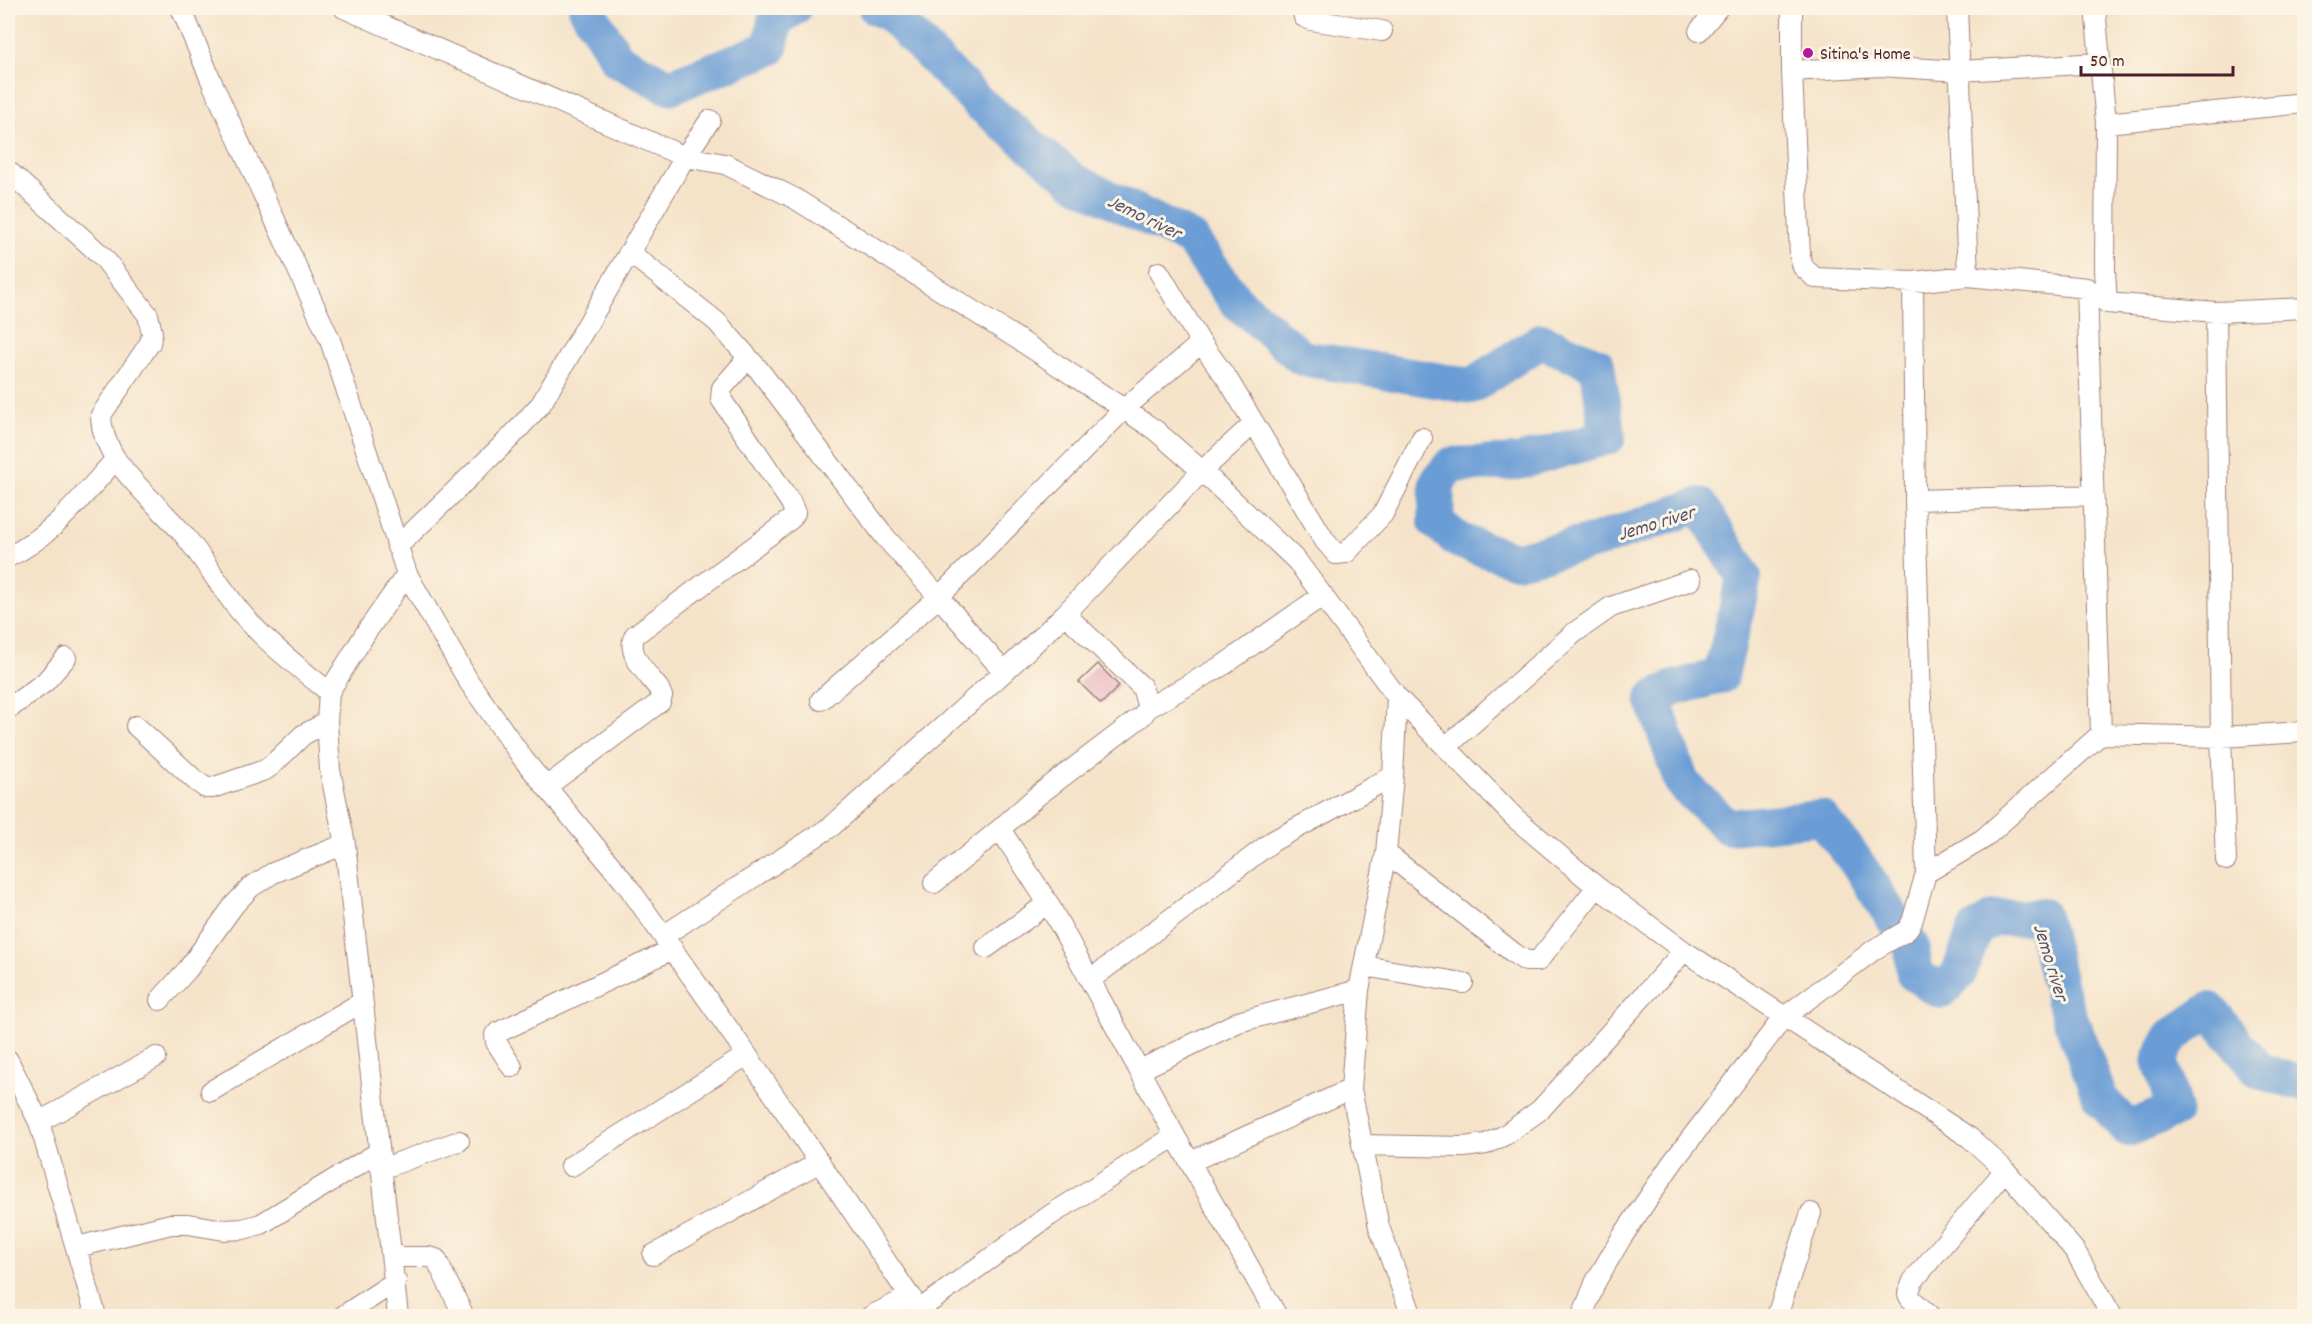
<svg xmlns="http://www.w3.org/2000/svg" width="2312" height="1324" viewBox="0 0 2312 1324" font-family="Dekko,sans-serif">
<style>
.lines{fill:none;stroke-linecap:round;stroke-linejoin:round}
.river{stroke:#6a9dd5;stroke-width:36}
.building{fill:#e39eb8}
.minor-casing{stroke:#a0817a;stroke-width:22}
.minor{stroke:#fff;stroke-width:20}
.poi-dot{fill:#b5179e;stroke:#fcf5e5;stroke-width:2}
.labels{text-anchor:middle;stroke-width:6;stroke-linejoin:round;paint-order:stroke}
.poi-label{font-size:18px;fill:#4a1f2b;stroke:#fcf5e5;text-anchor:start}
.water-label{font-size:20px;font-style:italic;fill:#57516f;stroke:#fcf5e5}
</style>
<rect width="100%" height="100%" fill="#fcf5e5"/>
<filter id="ink" filterUnits="userSpaceOnUse"><feTurbulence type="fractalNoise" baseFrequency=".0167" numOctaves="2"/><feDisplacementMap in="SourceGraphic" scale="12" xChannelSelector="R" yChannelSelector="G"/><feConvolveMatrix kernelMatrix="1 2 1 2 8 2 1 2 1" color-interpolation-filters="sRGB"/></filter>
<filter id="wash" filterUnits="userSpaceOnUse"><feTurbulence type="fractalNoise" baseFrequency=".008" numOctaves="4" result="noise"/><feDisplacementMap in="SourceGraphic" scale="24" xChannelSelector="R" yChannelSelector="G"/><feGaussianBlur stdDeviation="1.35" result="paint"/><feColorMatrix in="noise" values="0 0 0 0 0 0 0 0 0 0 0 0 0 0 0 0 0 1.4 0 .05"/><feComposite in="paint" operator="in"/></filter>
<g filter="url(#wash)">
<rect width="100%" height="100%" fill="#f5e3c9"/>
<g class="lines">
<path class="river" d="M586 8 618 60 669 87 770 48 775 21 794 8
M876 8 890 14 978 102 1074 181 1191 239 1235 300 1302 358 1471 386 1541 341 1597 365 1608 437 1519 462 1451 465 1437 482 1436 522 1459 541 1516 560 1596 541 1700 505 1744 577 1721 676 1674 688 1653 699 1682 783 1728 827 1821 818 1853 857 1912 947 1914 974 1941 991 1959 973 1975 930 1993 919 2042 916 2063 999 2100 1098 2128 1129 2174 1110 2160 1059 2172 1036 2210 1010 2260 1071 2304 1084"/>
</g>
<g id="blocks">
<path class="building" d="M1098 664 1119 686 1101 704 1079 682Z"/>
</g>
</g>
<g filter="url(#ink)">
<use href="#blocks" fill-opacity="0" stroke="#a0817a" stroke-width="1.5"/>
<g class="lines">
<g class="minor-casing">
<path id="minor" d="M181 8 213 85 330 340 407 574 469 682 524 760 627 885 747 1055 923 1316
M344 8 685 157 725 164 794 198 1024 343 1124 409 1155 430 1202 471 1065 614 1004 672 832 826 663 936
M1302 8 1304 17 1311 20 1382 31
M1792 8V71L1800 256 1803 267 1815 278 1913 282 1968 276 2087 288 2107 303 2216 312 2304 308
M1957 8 1968 276
M2095 8 2106 123 2105 270 2107 303
M1699 31 1718 8
M1792 71 1880 66 1960 71 2100 63
M2106 123 2304 103
M8 171 103 257 148 315 152 333 150 343 101 415C101 431 107 444 115 458 132 484 164 511 185 536 209 565 227 600 254 627 277 651 303 671 329 692
M629 252 717 322 759 370 885 537 939 597 1124 409 1201 343
M1159 272 1201 343 1228 380 1325 541 1336 554 1346 553 1383 514 1422 438
M2087 288 2101 734
M2216 312 2221 737 2226 860
M1254 423 1202 471 1297 561 1397 697
M1915 500 2093 495
M397 547 511 437 541 404 685 157 710 120
M8 557C52 537 84 494 116 459
M1065 614 1142 687 1148 708 1142 716 1037 796 1000 829 1048 903 1175 1136 1277 1316
M821 700 939 597 1004 672
M1148 708 1225 664 1323 595
M8 709 45 682 66 658
M136 726 196 781 206 788H212L265 770 272 765 303 735 327 722
M1446 747 1574 633 1611 607 1691 580
M546 787 660 702 662 696 659 689C648 674 625 654 635 635L791 519 795 513 791 503 721 399 722 388 748 358
M1386 853 1515 954 1526 961H1538L1597 887
M1926 873 1983 839 2101 734 2221 737 2304 732
M934 883 1000 829
M986 948 1048 903
M1364 966 1463 983
M1090 980 1273 841 1393 776
M160 1000 188 969 234 905 251 887 273 873 345 844
M8 1060 39 1122 96 1316
M512 1067 496 1042 495 1035 499 1032 673 949
M1140 1070 1238 1022 1359 990
M1351 1089 1359 990 1386 853 1393 776 1397 697 1515 818 1597 887 1684 951 1970 1138 2005 1170 2075 1251 2112 1316
M211 1091 362 1002
M39 1122 156 1057
M1362 1145 1464 1147 1486 1144 1505 1135 1540 1110 1684 951
M1190 1162 1351 1089 1379 1227 1412 1316
M571 1166 747 1055
M381 1169 459 1141
M77 1247 171 1224H188L224 1230 243 1229 261 1224 379 1152
M653 1255 820 1162
M393 1257H429L436 1259 464 1316
M919 1310 1049 1216 1175 1136
M343 1316 396 1281
M398 1316 345 844 330 770 327 722 329 692 367 631 407 574
M871 1316 911 1296
M1582 1316 1596 1281 1622 1237 1672 1163 1783 1018 1875 949 1906 931 1912 922 1926 873 1915 500 1913 282
M1777 1316 1811 1213
M1930 1316 1910 1298 1908 1294 1913 1281 2005 1170"/>
</g>
<use href="#minor" class="minor"/>
</g>
</g>
<circle class="poi-dot" cx="1808" cy="53" r="6"/>
<g class="labels">
<g class="poi-label">
<text x="1820" y="59">Sitina's Home</text>
</g>
<g class="water-label">
<text transform="translate(1145 216) rotate(26)" y="7">Jemo river</text>
<text transform="translate(1656 522) rotate(-17)" y="7">Jemo river</text>
<text transform="translate(2052 962) rotate(73)" y="7">Jemo river</text>
</g>
</g>
<rect width="2312" height="1324" fill="none" stroke="#fcf5e5" stroke-width="30"/>
<path d="M2081 66v9h152v-9" fill="none" stroke="#4a1f2b" stroke-width="3"/>
<text x="2090" y="66" font-size="18" fill="#4a1f2b" stroke="#fcf5e5" stroke-width="4.5" paint-order="stroke">50 m</text>
</svg>
